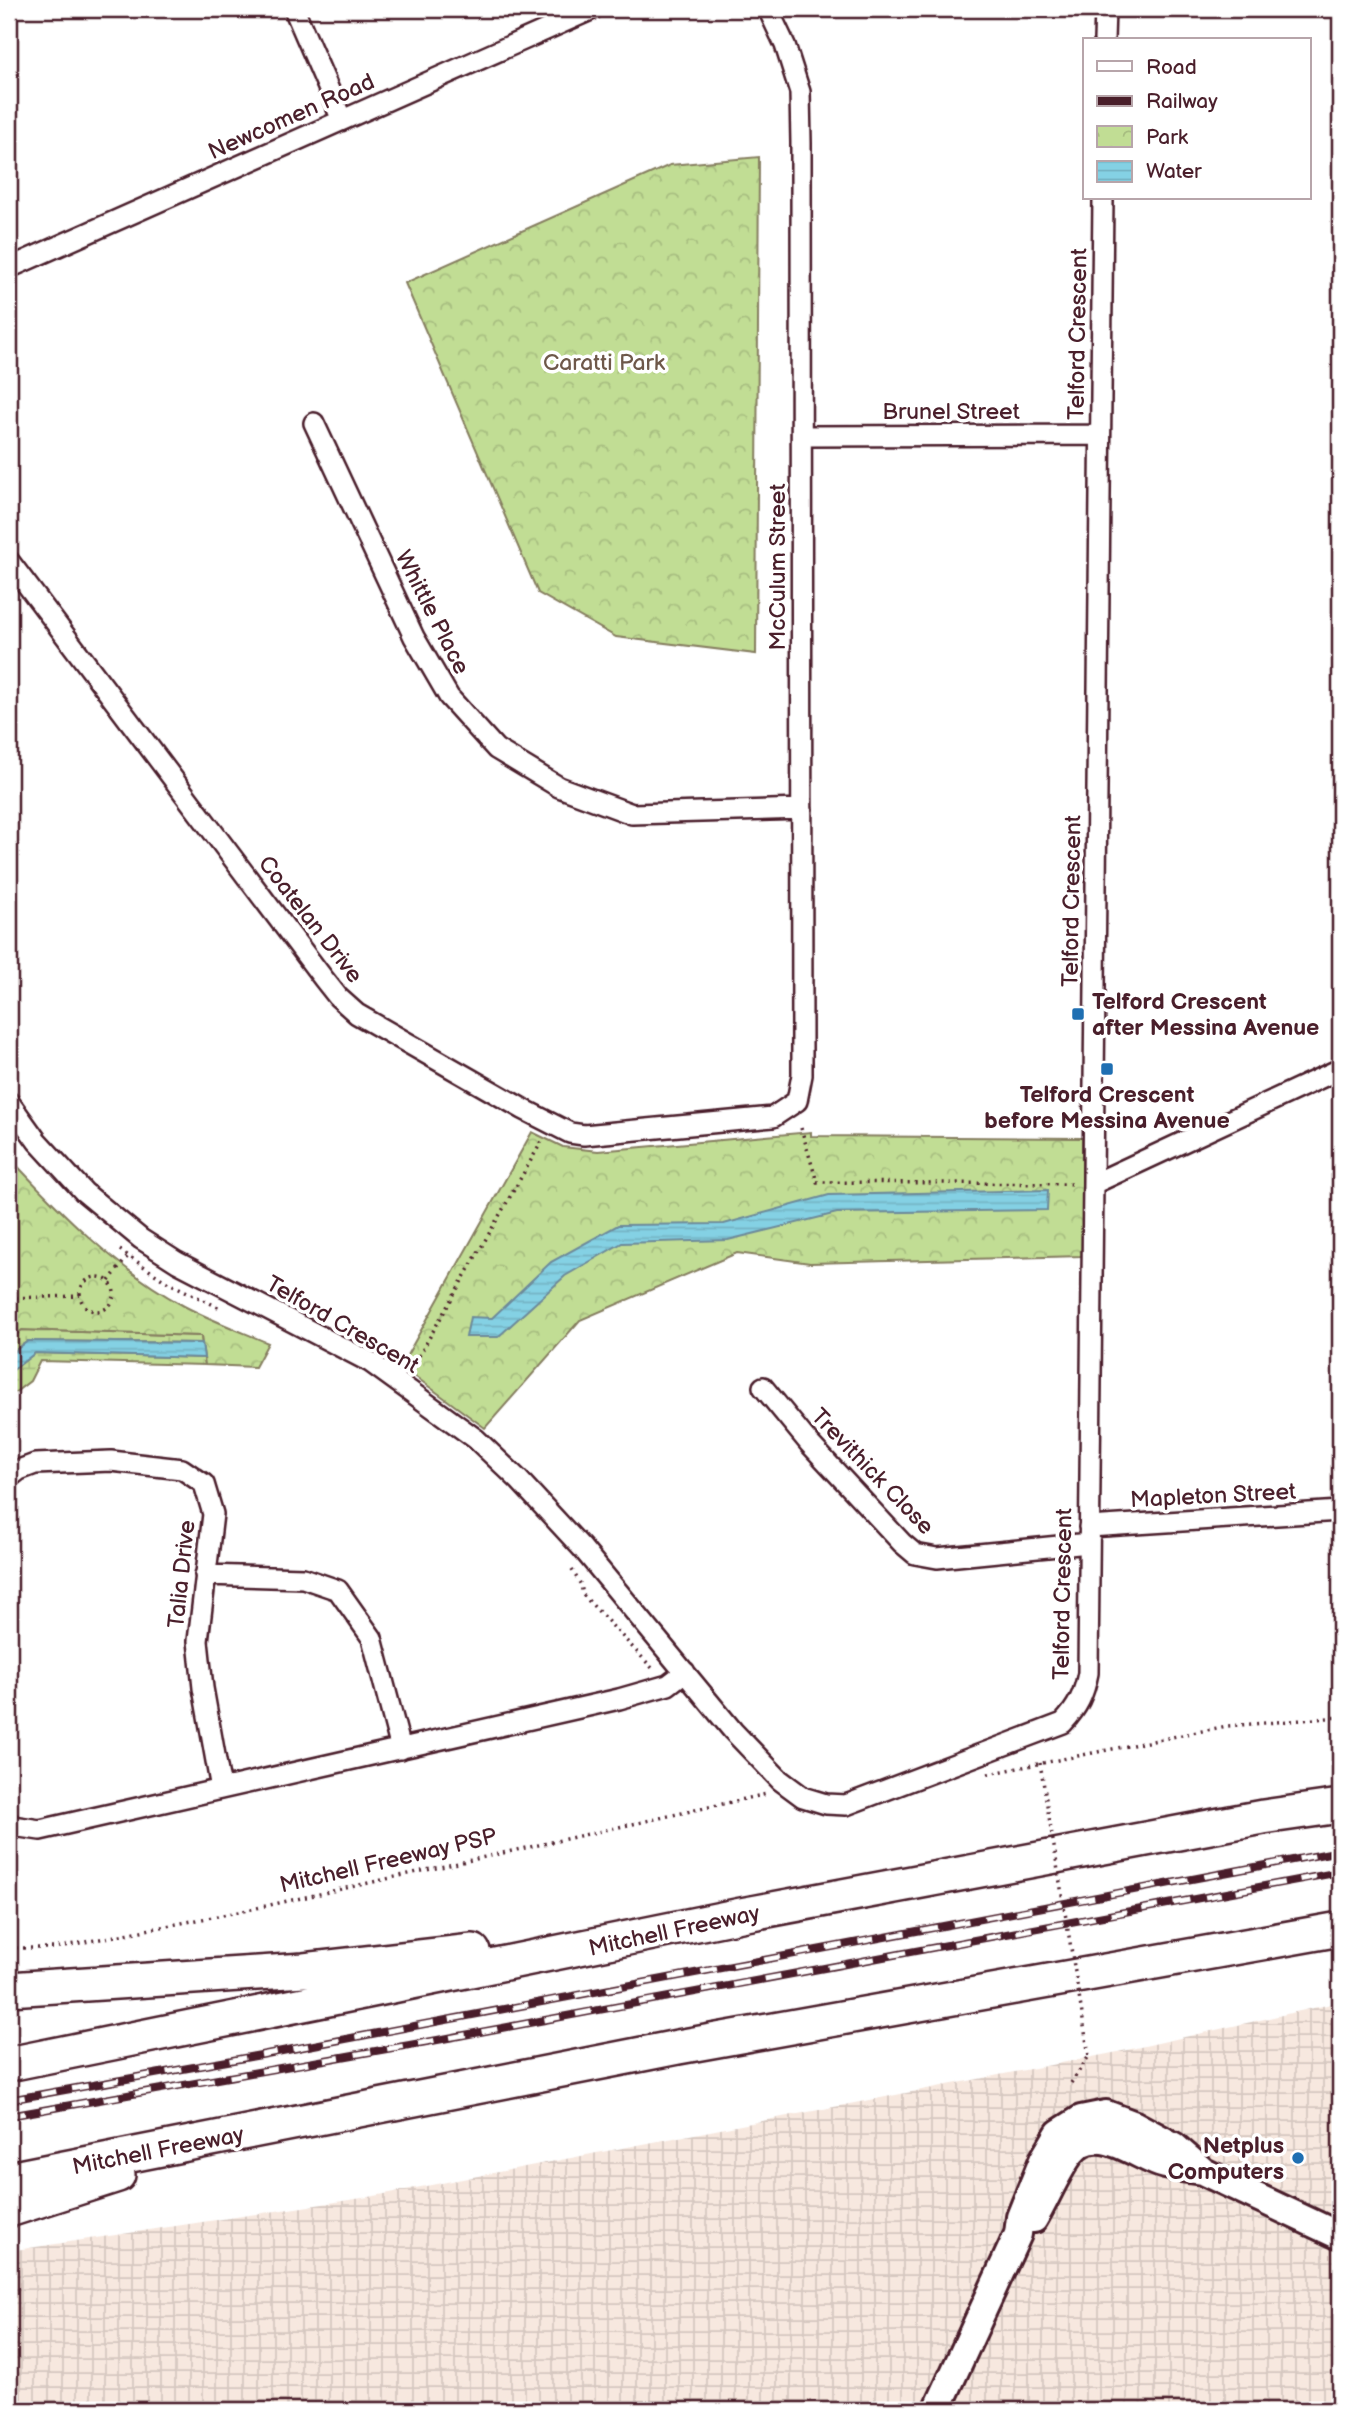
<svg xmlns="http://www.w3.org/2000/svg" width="1349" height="2419" viewBox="0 0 1349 2419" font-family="'Balsamiq Sans',sans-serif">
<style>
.industrial{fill:url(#industrial-grid)}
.wetland{fill:url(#wetland-marsh);stroke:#867e60;stroke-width:2}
.park{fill:url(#park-crowns);stroke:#867e60;stroke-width:2}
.water{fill:url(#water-rules);stroke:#6d8a9a;stroke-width:2}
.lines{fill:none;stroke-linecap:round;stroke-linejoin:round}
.minor-casing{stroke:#4a1f2b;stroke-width:24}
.secondary-casing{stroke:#4a1f2b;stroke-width:32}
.motorway-casing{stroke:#4a1f2b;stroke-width:38}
.path{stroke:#4a1f2b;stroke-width:3.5;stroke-dasharray:2 5;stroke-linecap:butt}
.minor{stroke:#fff;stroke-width:19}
.secondary{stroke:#fff;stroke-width:26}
.motorway{stroke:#fff;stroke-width:33}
.rail-casing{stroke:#4a1f2b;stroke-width:8}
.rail{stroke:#fff;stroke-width:5;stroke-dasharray:16;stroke-linecap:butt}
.path-bridge{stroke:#4a1f2b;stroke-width:3.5;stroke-dasharray:2 5;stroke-linecap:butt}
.poi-dot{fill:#1f6fb2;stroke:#fff;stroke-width:2.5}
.labels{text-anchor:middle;stroke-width:7;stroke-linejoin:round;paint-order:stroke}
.street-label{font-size:23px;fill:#4a1f2b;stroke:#fff}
.park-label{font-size:23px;fill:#6e584a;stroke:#fff}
.poi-label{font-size:23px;font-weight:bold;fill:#4a1f2b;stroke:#fff;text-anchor:start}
</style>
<defs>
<pattern id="industrial-grid" width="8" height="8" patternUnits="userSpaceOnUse" patternTransform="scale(1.75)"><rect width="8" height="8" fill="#f7e8df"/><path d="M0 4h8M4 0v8" fill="none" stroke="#d5c7c0"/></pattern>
<pattern id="wetland-marsh" width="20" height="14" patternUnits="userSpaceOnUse" patternTransform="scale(1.75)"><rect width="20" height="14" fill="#c1dd94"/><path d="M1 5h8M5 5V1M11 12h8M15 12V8" fill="none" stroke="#a7bd80"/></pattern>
<pattern id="park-crowns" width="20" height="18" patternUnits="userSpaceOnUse" patternTransform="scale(1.75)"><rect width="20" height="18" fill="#c1dd94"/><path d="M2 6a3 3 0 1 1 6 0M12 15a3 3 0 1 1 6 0" fill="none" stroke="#a7bd80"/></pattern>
<pattern id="water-rules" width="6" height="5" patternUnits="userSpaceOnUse" patternTransform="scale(1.75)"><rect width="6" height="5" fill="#84d1e4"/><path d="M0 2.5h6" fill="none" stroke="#74b3c4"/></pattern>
</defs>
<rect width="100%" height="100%" fill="#fff"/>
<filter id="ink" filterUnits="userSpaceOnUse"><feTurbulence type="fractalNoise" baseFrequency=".0143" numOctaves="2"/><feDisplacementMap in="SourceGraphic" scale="14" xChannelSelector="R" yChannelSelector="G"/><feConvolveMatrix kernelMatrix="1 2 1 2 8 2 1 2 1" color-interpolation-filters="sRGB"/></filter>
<g filter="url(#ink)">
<path class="industrial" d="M1340 2002V2410H9V2251L369 2197 1118 2052Z"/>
<path class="wetland" d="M22 1330 201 1336 202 1343 28 1341 9 1355V1340Z
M35 1353 204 1358 205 1365 40 1361 30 1381 9 1397V1373Z"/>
<path class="park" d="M759 157 756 654 616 637 538 593 405 283 670 165Z
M532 1132 563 1147 598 1151 811 1132V1136L1082 1138V1256L810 1263 737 1253 580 1320 485 1428 401 1366Z
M9 1157C61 1213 116 1269 184 1306 211 1320 240 1331 268 1343L255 1367 205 1365 201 1336 22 1330 9 1340Z"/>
<path class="water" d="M1048 1190 1047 1210 837 1213 728 1240 622 1243 565 1276 498 1337H466L470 1317 492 1318 551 1262 618 1225 724 1224 829 1195Z
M28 1341 202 1343 204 1358 35 1353 9 1373V1355Z"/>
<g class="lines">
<g class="minor-casing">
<path id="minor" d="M294 9 342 120
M1104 40 1105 9
M9 268 593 9
M314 423 414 637 449 697 496 749 559 787 632 814 802 809
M802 436 1100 435
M9 561 323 978 338 997 357 1014 523 1109 570 1133 584 1135 773 1117 797 1101 802 1075 801 143 800 92 785 45 768 9
M9 1102 37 1141 84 1192 141 1239 177 1262 370 1362 476 1439 519 1480 582 1548 733 1731 780 1780 803 1797 826 1804 846 1805 1063 1723C1078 1707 1084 1694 1088 1673L1103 198
M1093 1184 1340 1069
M763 1387 809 1443 902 1543 915 1554 937 1558 1089 1543
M9 1478 19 1470 35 1464 111 1461 182 1469 204 1484 213 1514 198 1641 203 1688 221 1789
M1089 1527 1340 1511
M205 1575 303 1578 338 1590 372 1638 401 1749
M9 1822 13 1826 40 1830 619 1699 668 1685 685 1672"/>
</g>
<g class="secondary-casing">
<path id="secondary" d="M1034 2219C1046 2199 1057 2171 1071 2153 1097 2120 1137 2158 1165 2165 1177 2168 1190 2169 1202 2171
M937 2410 1018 2234 1020 2217 1043 2160 1059 2133 1081 2119 1106 2114 1135 2125 1174 2146 1204 2172 1340 2236"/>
</g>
<g class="motorway-casing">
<path id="motorway" d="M9 1989 304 1970 473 1951
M9 2064 741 1915 1263 1817 1340 1806
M9 2179 678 2047 1340 1929
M9 2210 118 2175"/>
</g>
<path class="path" d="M801 1128 817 1182 1073 1184
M120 1250 165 1281 222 1309
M80 1294a17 17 0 1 1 34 0a17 17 0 1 1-34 0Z
M109 1281 128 1256
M9 1298 80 1296
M9 1311 11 1298
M412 1368 542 1141
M572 1570 581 1585 583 1595 655 1671
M988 1774 1227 1726 1340 1717
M9 1948H54L243 1911 767 1794
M1071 2083 1089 2056"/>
<use href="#minor" class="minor"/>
<use href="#secondary" class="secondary"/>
<use href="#motorway" class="motorway"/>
<g class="rail-casing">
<path id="rail" d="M9 2100 261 2055 1340 1851
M9 2116 432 2041 1340 1872"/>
</g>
<use href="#rail" class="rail"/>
<path class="path-bridge" d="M1040 1763 1089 2056"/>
</g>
</g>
<g class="poi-dot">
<rect x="1071" y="1007" width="14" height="14" rx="3.5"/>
<rect x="1100" y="1062" width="14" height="14" rx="3.5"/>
<circle cx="1298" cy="2158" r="7"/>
</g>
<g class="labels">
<g class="street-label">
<text transform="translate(291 116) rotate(-24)" y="8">Newcomen Road</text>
<text transform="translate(1077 334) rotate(-89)" y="8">Telford Crescent</text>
<text x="951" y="419">Brunel Street</text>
<text transform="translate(777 567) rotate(-90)" y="8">McCulum Street</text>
<text transform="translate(433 612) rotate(63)" y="8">Whittle Place</text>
<text transform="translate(1071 901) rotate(-89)" y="8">Telford Crescent</text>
<text transform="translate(311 919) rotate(52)" y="8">Coatelan Drive</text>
<text transform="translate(343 1324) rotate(30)" y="8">Telford Crescent</text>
<text transform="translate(873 1471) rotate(46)" y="8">Trevithick Close</text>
<text transform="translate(1213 1495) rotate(-3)" y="8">Mapleton Street</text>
<text transform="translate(181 1574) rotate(-84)" y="8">Talia Drive</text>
<text transform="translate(1062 1594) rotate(-89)" y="8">Telford Crescent</text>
<text transform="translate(388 1860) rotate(-13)" y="8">Mitchell Freeway PSP</text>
<text transform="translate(674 1930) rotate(-12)" y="8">Mitchell Freeway</text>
<text transform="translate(158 2150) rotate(-11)" y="8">Mitchell Freeway</text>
</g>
<g class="park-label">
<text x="604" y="370">Caratti Park</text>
</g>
<g class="poi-label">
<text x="1092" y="1009">Telford Crescent<tspan x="1092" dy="26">after Messina Avenue</tspan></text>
<text x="1107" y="1102" text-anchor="middle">Telford Crescent<tspan x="1107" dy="26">before Messina Avenue</tspan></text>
<text x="1284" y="2153" text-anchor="end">Netplus<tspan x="1284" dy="26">Computers</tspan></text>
</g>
</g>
<rect width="1349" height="2419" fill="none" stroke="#fff" stroke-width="35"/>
<rect x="18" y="18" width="1314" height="2384" fill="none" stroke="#4a1f2b" stroke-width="2.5" filter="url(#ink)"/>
<rect x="1083" y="38" width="228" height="161" fill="#ffffff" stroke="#b7a5aa" stroke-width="2"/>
<rect x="1097" y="61" width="35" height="10" fill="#ffffff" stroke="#b7a5aa" stroke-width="2"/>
<text x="1146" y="74" font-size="21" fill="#4a1f2b">Road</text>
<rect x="1097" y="96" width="35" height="10" fill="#4a1f2b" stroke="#b7a5aa" stroke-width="2"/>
<text x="1146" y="108" font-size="21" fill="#4a1f2b">Railway</text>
<rect x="1097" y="126" width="35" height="21" fill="url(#park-crowns)" stroke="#b7a5aa" stroke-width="2"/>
<text x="1146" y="144" font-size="21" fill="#4a1f2b">Park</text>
<rect x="1097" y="161" width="35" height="21" fill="url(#water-rules)" stroke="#b7a5aa" stroke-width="2"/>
<text x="1146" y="178" font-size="21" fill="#4a1f2b">Water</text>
</svg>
